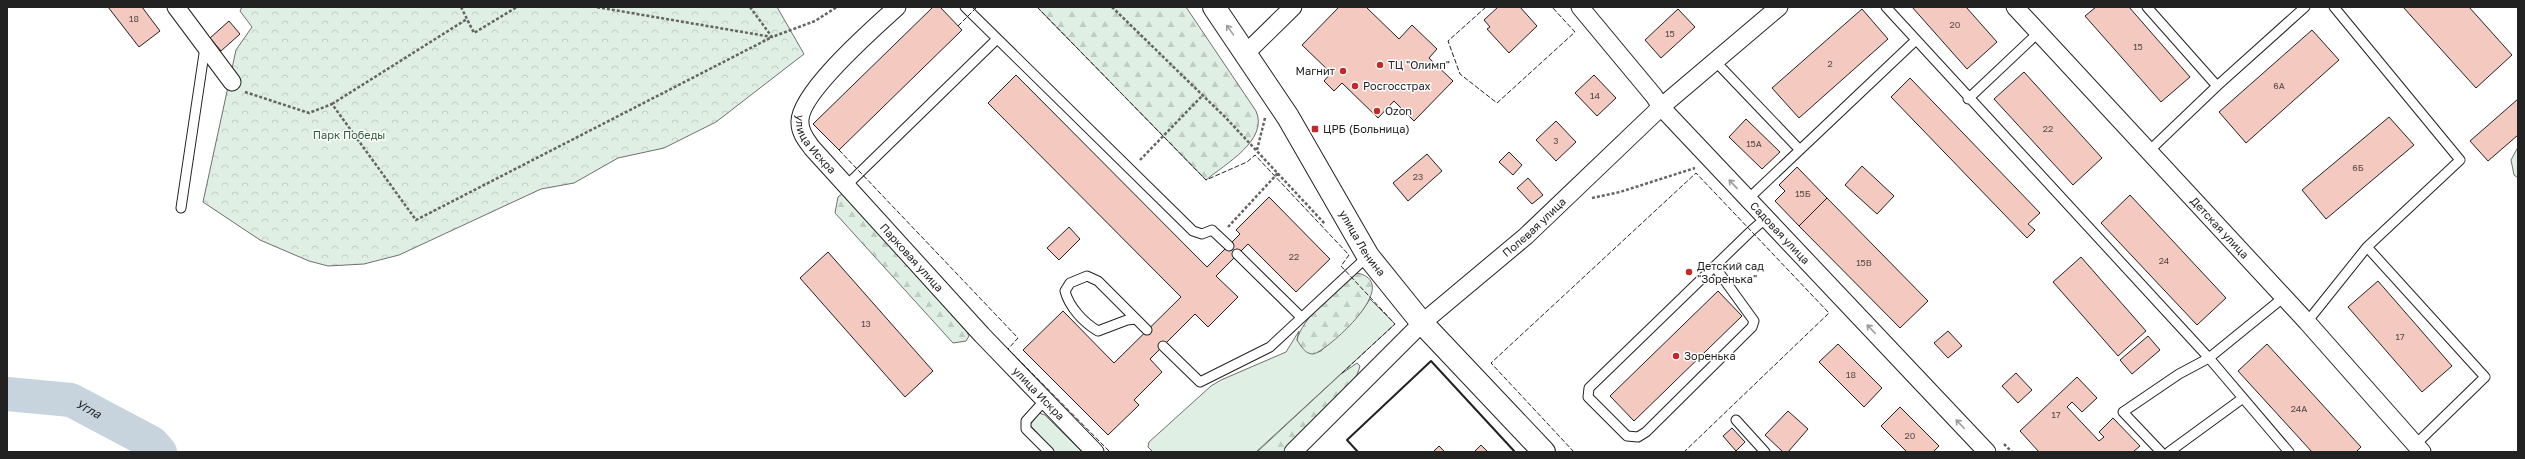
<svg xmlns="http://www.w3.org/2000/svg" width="2525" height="459" viewBox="0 0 2525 459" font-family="'Golos Text',sans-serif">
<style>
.grass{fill:#e0efe3;stroke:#6f6f6f}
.forest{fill:url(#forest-firs);stroke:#6f6f6f}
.park{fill:url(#park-crowns);stroke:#6f6f6f}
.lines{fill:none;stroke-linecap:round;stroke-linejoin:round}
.river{stroke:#c7d3dd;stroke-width:34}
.building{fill:#f3c9c0;stroke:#222}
.lane-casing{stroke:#222;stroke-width:11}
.street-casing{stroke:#222;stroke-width:19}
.secondary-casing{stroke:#222;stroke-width:24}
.path{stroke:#646464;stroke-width:2.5;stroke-dasharray:3 2;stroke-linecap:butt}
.lane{stroke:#fff;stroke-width:9}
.street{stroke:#fff;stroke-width:17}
.secondary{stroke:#fff;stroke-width:22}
.fence{stroke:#222;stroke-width:1;stroke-dasharray:5 2;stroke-linecap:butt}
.wall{stroke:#222;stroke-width:2}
.oneway{stroke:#9c9c9c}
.poi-dot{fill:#c62828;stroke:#fff;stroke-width:1.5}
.labels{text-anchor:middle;stroke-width:3;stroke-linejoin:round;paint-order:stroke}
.number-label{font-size:9px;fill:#564c4a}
.poi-label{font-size:11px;fill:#222;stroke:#fff;text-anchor:start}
.park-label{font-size:11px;fill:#2f5e38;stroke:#fff}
.street-label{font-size:11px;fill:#222;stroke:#fff}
.water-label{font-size:12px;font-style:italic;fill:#222;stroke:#fff}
</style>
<defs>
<pattern id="forest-firs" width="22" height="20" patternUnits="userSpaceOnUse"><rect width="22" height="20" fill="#e0efe3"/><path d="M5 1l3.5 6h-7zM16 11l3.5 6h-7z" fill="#c0cdc2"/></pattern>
<pattern id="park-crowns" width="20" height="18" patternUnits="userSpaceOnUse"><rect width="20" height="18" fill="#e0efe3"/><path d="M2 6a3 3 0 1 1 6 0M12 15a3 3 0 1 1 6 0" fill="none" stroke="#c0cdc2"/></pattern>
</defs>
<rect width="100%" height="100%" fill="#fff"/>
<path class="grass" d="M2518 147V178L2514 175 2511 160Z
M1370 299 1395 324 1256 452H1153L1148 447 1149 442 1211 386 1221 380 1286 352 1299 331 1297 340C1305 349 1309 356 1321 351L1362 311Z
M1039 413 1045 415 1082 452H1055L1030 425Z"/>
<path class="forest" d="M1037 7H1186L1256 111C1269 140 1225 164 1206 180Z
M843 193 967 332 969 336 966 341 953 343 835 213 838 197Z
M1357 273C1406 283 1323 354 1313 354 1305 354 1301 346 1297 340 1301 320 1339 284 1357 273Z
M1357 363 1360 366 1356 379 1286 452H1257L1341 374Z"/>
<path class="park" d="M242 7H777L804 54 716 122 664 148 618 158 574 183 541 189 399 255 364 264 328 266 309 261 260 240 203 202 236 50 252 27 240 11Z"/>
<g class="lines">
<path class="river" id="s1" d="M7 394 71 400 152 443 160 452"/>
</g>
<path class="building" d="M108 7H142L160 31 139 47Z
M933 7H940L962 30 839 150 813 124Z
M1339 7H1366L1399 39 1412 25 1437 49 1429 58 1453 81 1414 121 1394 101 1378 118 1342 83 1334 91 1324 81 1331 73 1302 45Z
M1498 7H1520L1537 26 1509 53 1487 29 1490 27 1484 20Z
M1912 7H1966L1997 42 1967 69Z
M2096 7H2129L2190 77 2161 102 2085 16Z
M2403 7H2469L2512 55 2476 88Z
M1678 9 1695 27 1661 58 1645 40Z
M1862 9 1888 39 1799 118 1772 88Z
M229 21 240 34 221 51 210 38Z
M2312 30 2339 60 2246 143 2219 112Z
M2024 72 2102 158 2073 185 1994 99Z
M1016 75 1207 267 1240 234 1236 230 1269 197 1330 259 1296 292 1248 244 1216 276 1238 297 1208 327 1195 314 1150 359 1162 372 1134 400 1139 405 1108 435 1023 350 1063 311 1114 363 1181 297 988 103Z
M1594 75 1616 98 1597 116 1575 93Z
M1910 78 2040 213 2028 224 2035 230 2027 238 1891 97Z
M2518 99V135L2488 161 2470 141Z
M2389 117 2414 145 2326 219 2302 190Z
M1746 119 1780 152 1762 169 1729 137Z
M1556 121 1576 142 1556 161 1536 140Z
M1509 152 1522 165 1513 175 1499 162Z
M1427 154 1442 171 1408 201 1393 183Z
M1862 166 1894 196 1877 214 1845 185Z
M1797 167 1827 198 1799 226 1775 201 1785 191 1779 185Z
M1528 178 1543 195 1532 204 1517 188Z
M2130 195 2226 298 2197 325 2101 223Z
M1827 198 1928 301 1900 328 1799 226Z
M1069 227 1080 239 1059 260 1047 248Z
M828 252 933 371 905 397 800 278Z
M2081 257 2146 331 2118 356 2053 282Z
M2378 281 2452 366 2422 392 2348 307Z
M1718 291 1742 316 1634 421 1610 396Z
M1948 331 1962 346 1948 358 1934 343Z
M2148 336 2160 350 2132 374 2120 360Z
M1838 344 1882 388 1864 407 1819 362Z
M2267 344 2361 447 2356 452H2312L2238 371Z
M2016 373 2032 390 2018 403 2002 386Z
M2077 377 2097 398 2082 412 2072 402 2067 407 2099 441 2104 437 2099 432 2113 418 2140 446 2133 452H2039L2020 431Z
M1900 407 1939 446 1933 452H1907L1881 426Z
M1788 411 1808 429 1788 452H1783L1765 435Z
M1732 428 1745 442 1736 451 1723 436Z
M1481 445 1488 452H1474Z
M1439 446 1445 452H1433Z"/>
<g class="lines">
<g class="lane-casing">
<path id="lane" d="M965 7 1193 231 1202 234 1212 230 1229 246
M1886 7 2209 358 2289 452
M2147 7 2217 86 2149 151
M1715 61 1799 149
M2217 86 2305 7
M1968 99 2038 33
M847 185 997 39
M1747 200 1916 40
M181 208 205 47
M2367 247 2485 377 2415 445
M1237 254 1301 317
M1715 267 1754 321 1752 327 1646 432 1638 437 1627 436 1588 397 1589 388 1751 231 1765 219
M1136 319 1127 320 1098 331C1084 323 1069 307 1065 291L1070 283 1087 276 1098 281 1147 330
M2307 322 2367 247 2460 160 2334 7
M1163 346 1200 382 1270 347 1368 256
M1045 400 1026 421V429L1049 452
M1736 420 1765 452
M2161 452 2123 412 2179 374 2209 358 2284 297
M2169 452 2243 398"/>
</g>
<g class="street-casing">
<g id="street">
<path d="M176 7 232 82"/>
<path id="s2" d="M897 7C875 27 797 95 800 123 800 133 807 141 812 148L982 335 1095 452"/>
<path id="s3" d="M1580 7 1654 96 1661 107 1987 452"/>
<path id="s4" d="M2015 7 2307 322 2422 452"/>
<path d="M1246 53 1293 7"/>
<path id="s5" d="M1293 452 1422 323 1526 236 1661 107 1779 7"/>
</g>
</g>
<g class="secondary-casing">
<g id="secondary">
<path id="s6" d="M1214 7 1288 117 1368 256 1422 323 1544 452"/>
</g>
</g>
<path class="path" d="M461 7 474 33 517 7
M750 7 772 37 815 21 837 7
M1112 7 1226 118 1325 224
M245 92 309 113 332 104 416 220 772 37 596 7
M332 104 467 19
M1257 150 1265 118
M1140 160 1202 96
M1592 198 1620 192 1695 168
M1228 227 1278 173
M2004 444 2012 452"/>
<use href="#lane" class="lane"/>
<use href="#street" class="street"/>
<use href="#secondary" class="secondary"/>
<path class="fence" d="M1037 7 1206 180 1247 162 1255 155 1349 255 1341 266 1395 324 1341 374
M1486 7 1448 41 1460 74 1497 103 1575 32 1552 7
M958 26 977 7
M839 150 1018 338 1008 349 1110 452
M1574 452 1491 363 1696 173 1829 313 1684 452"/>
<path class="wall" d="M1358 452 1347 440 1431 361 1515 452"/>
</g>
<defs><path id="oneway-shaft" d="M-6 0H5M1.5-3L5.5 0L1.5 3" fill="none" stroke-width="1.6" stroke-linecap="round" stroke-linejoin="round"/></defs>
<g class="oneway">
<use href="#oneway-shaft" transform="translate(1230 30) rotate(-125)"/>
<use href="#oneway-shaft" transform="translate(1733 184) rotate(-133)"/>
<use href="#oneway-shaft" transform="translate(1871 329) rotate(-134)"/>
<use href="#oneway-shaft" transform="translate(1960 424) rotate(-134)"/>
</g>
<g class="poi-dot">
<circle cx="1380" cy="65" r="4"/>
<circle cx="1343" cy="71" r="4"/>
<circle cx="1355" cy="86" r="4"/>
<circle cx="1377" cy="111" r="4"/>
<rect x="1311" y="125" width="8" height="8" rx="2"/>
<circle cx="1689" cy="272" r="4"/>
<circle cx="1676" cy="356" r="4"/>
</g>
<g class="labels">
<g class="number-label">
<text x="134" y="22">18</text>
<text x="1955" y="28">20</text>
<text x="1670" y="37">15</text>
<text x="2138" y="50">15</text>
<text x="1830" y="67">2</text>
<text x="2279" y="89">6А</text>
<text x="1595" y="99">14</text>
<text x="2048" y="132">22</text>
<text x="1556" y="144">3</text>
<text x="1754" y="147">15А</text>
<text x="2358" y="171">6Б</text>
<text x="1418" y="180">23</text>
<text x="1803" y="197">15Б</text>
<text x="1294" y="260">22</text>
<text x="2164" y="264">24</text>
<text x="1864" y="266">15В</text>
<text x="866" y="327">13</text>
<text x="2400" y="340">17</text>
<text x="1851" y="378">18</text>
<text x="2299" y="412">24А</text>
<text x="2056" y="418">17</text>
<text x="1910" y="439">20</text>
</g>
<g class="poi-label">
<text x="1388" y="69">ТЦ "Олимп"</text>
<text x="1335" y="75" text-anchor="end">Магнит</text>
<text x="1363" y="90">Росгосстрах</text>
<text x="1385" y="115">Ozon</text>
<text x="1323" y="133">ЦРБ (Больница)</text>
<text x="1697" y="270">Детский сад<tspan x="1697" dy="13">"Зоренька"</tspan></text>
<text x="1684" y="360">Зоренька</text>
</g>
<g class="park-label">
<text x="349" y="139">Парк Победы</text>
</g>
<g class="street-label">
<text dy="4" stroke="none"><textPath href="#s2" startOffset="180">улица Искра</textPath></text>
<text dy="4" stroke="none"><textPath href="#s5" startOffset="330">Полевая улица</textPath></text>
<text dy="4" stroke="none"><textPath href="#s4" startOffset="301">Детская улица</textPath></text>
<text dy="4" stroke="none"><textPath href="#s3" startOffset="302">Садовая улица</textPath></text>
<text dy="4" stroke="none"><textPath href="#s6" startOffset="279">улица Ленина</textPath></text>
<text dy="4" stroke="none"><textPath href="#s2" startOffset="330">Парковая улица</textPath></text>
<text dy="4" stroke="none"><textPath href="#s2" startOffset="516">улица Искра</textPath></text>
</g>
<g class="water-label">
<text dy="4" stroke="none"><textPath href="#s1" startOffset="84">Угла</textPath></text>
</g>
</g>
<rect width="2525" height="459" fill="none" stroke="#222222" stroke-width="16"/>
</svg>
